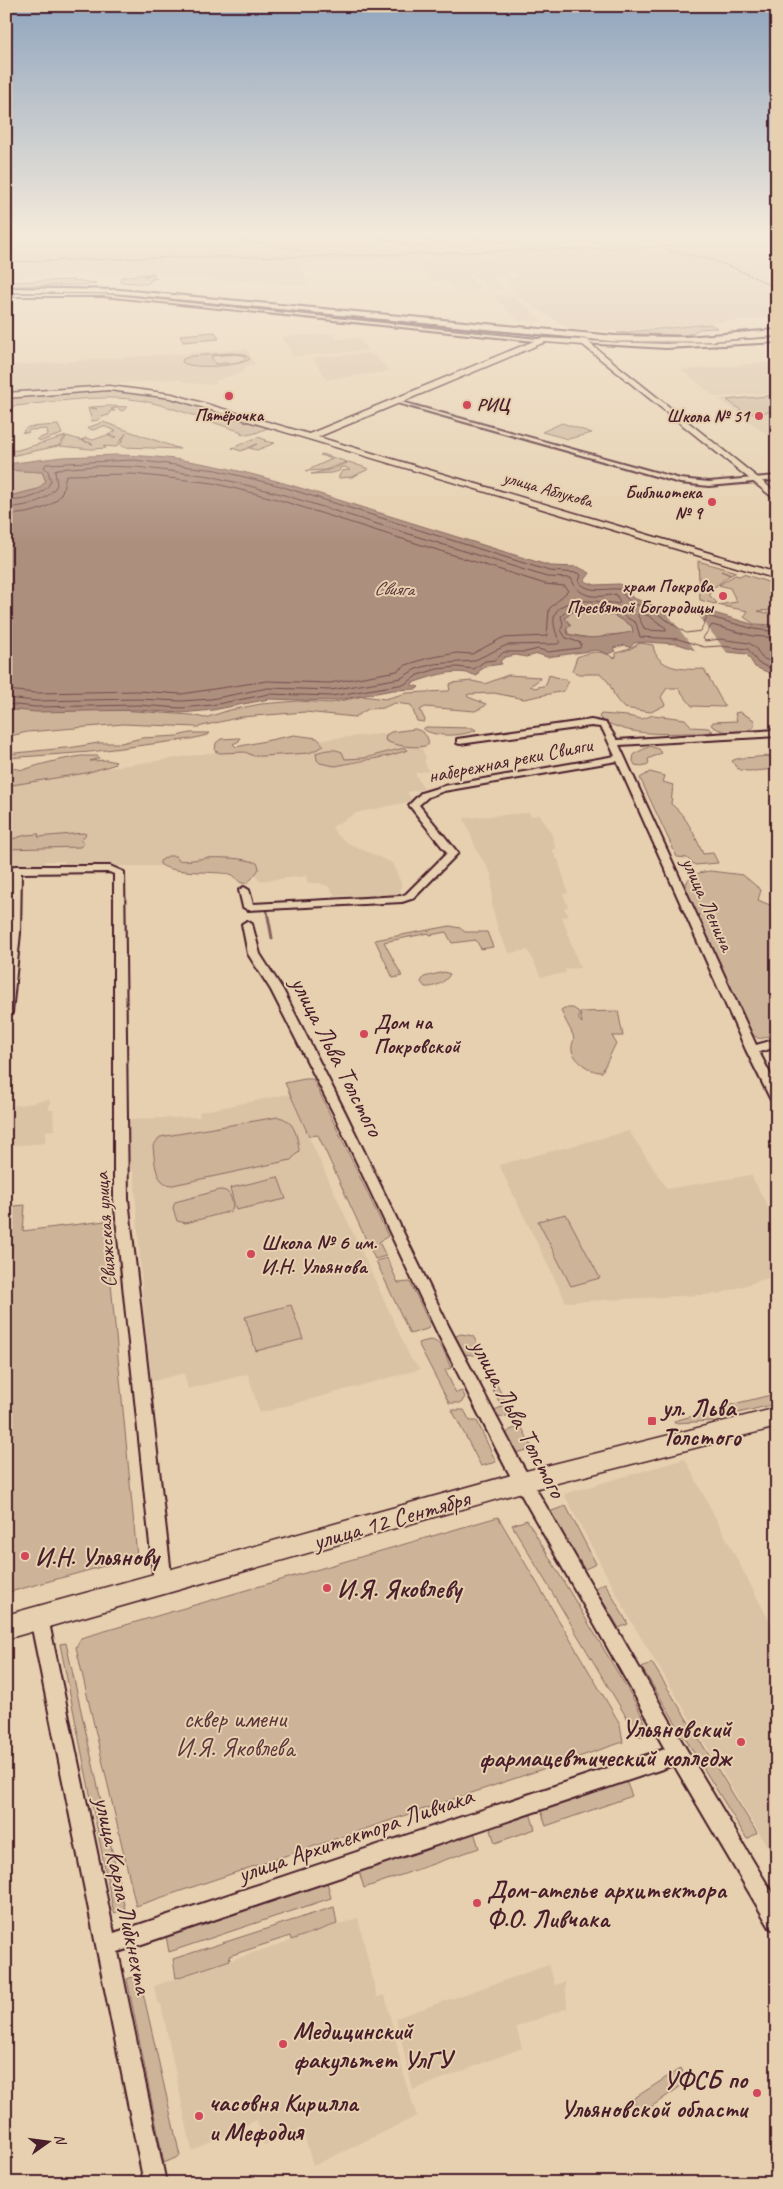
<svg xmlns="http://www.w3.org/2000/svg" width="783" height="2189" viewBox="0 0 783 2189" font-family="Caveat,sans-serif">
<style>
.built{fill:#dac2a5}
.green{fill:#cdb499;stroke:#8c6a62;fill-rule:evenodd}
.water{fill:#ad8f7e;stroke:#85625d;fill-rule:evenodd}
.pier{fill:#e6d0af}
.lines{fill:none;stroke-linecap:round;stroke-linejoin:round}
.shore{stroke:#724c4c;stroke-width:1}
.stream{stroke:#85625d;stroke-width:3}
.street-casing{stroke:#4a1f2b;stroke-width:4}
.secondary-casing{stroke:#4a1f2b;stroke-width:3}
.primary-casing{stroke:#4a1f2b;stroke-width:4}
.street{fill:#e6d0af;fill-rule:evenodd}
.secondary{fill:#e6d0af;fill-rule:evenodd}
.primary{fill:#e6d0af;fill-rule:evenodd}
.tram{stroke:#4a1f2b;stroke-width:1}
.rail{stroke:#4a1f2b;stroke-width:1;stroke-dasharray:3 1;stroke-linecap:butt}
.poi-dot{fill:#d1495b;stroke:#e6d0af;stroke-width:2}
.labels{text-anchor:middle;stroke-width:4;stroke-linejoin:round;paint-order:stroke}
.far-poi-label{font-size:18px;font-weight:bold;fill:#4a1f2b;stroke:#e6d0af;text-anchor:end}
.far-street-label{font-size:18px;fill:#4a1f2b;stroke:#e6d0af}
.far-water-label{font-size:19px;font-style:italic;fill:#5e353c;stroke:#e6d0af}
.street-label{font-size:21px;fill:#4a1f2b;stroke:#e6d0af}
.poi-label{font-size:21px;font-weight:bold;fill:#4a1f2b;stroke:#e6d0af;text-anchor:start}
.near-street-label{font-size:25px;fill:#4a1f2b;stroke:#e6d0af}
.near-poi-label{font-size:25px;font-weight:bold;fill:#4a1f2b;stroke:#e6d0af;text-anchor:start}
.near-park-label{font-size:25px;fill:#5e353c;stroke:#e6d0af}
</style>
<rect width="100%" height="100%" fill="#e6d0af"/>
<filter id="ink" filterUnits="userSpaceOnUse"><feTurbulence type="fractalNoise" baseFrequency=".02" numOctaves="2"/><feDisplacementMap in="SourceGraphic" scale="10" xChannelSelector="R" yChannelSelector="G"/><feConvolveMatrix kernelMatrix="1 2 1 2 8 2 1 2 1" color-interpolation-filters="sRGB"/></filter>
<g filter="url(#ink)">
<path class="built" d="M6 236H777V249L724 251 777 283V317L618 331 570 329 523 300 507 286 512 285 506 279 518 277 494 256 299 263 310 287 237 280 233 282 150 272 6 277Z
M777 252V281L729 254Z
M478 258 494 259 509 272 510 276 494 277 487 273 504 289 491 291 472 274 467 275 481 288 454 290 445 281 432 282 413 260Z
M511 295 528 308 543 322 519 321 493 296Z
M333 334 337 339 358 338 369 350 293 356 282 337Z
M247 349 255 365 245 366 246 369 243 372 214 381 217 383 213 385 188 383 178 379 6 392V366Z
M371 353 390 371 327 380 313 358Z
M777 362V392L716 397 681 370Z
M777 394V442L719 399Z
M413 731 415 732 426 758 424 762 429 771 415 773 424 789 407 792 412 801 356 813 332 827 336 834 348 843 392 863 401 883 400 897 336 896 328 886 320 883H308L306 876 259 881 252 866H64V861H45L44 866H6V783L264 745Z
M529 813 531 816 540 815 551 833 556 849H553V851L556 859H558L568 893 563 894 568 907 564 908 569 916 562 917 580 968 565 969 566 973 541 977 528 950 509 953 499 933 492 906V875L478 853 464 818Z
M289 1094 411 1359 421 1369 260 1413 248 1374 188 1389 184 1373 149 1382 134 1173 127 1165V1119L200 1117 199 1112Z
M50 1100 49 1110H53L54 1130 46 1131 45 1143 6 1146V1119L10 1106 35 1103 36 1101Z
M629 1131 667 1189 751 1175 769 1209 777 1208V1275L718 1294 566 1302 499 1165Z
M685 1459 777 1636V1848L770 1851 628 1616 564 1494Z
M358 1918 377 1997 385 1995 406 2084 417 2116 313 2166 302 2128 264 2146 257 2120 192 2151 161 2004H158L154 1986Z
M549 1965 555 1985 565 1982 567 2008 516 2027 522 2048 413 2090 396 2018Z"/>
<path class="green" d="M152 273 155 274 143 276 157 278 150 280V282L147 284 120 282 121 277Z
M73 280 96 283 88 285 6 286V282Z
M710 324 717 328 699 329 693 333 683 335 617 333Z
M215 332 219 339 183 342 180 335Z
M231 353 244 354 250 359C240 366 191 370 182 362L183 359 192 356ZM236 354 243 355 246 358 239 362 215 364 211 356Z
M106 390 170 398 268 428C259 431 250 437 240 434L242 432C210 422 177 408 144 401 101 393 49 403 6 407V397Z
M777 395V411L746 414 727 400Z
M109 406 128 407 122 411 117 408 111 409 115 411H110L109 415 102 417 99 420 92 421 88 408 97 409 90 407Z
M103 422 180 449 123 447 120 445 126 433 116 447 103 446 106 448 91 449 60 446 67 436 93 444 81 440 86 438 93 440 107 435 113 438 117 437 108 435 116 431 103 426 93 430 87 428Z
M562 423 592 433 568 439 542 432Z
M58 425 62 434 41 441 37 439 48 435 47 429 29 430 28 433 22 432 28 427Z
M66 436 58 446 6 457V451L18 450Z
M258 437 266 440 264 441 275 443 257 450 249 448 257 444 241 451 232 448Z
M322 454 347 462 325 470 306 471 332 459 320 455Z
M349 462 369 469 352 477 339 478V476L342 471 350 470 345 467 340 468 339 471 332 473 311 474 333 469Z
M6 470 42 472 46 482 38 489 6 497Z
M698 561 736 572 731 575 721 571 730 575 716 586 709 588 710 596 717 603 715 604 700 600Z
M743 574 777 585V610L758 611 766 613 777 612V625L754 624 744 617 748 611 718 605 737 602 730 588 719 585 735 575 740 576Z
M572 612 613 615 632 626 633 633 607 635 596 639 568 634 565 618Z
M640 643 653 645C656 670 685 670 704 669L725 707 692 706 678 688H667L661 697 665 705 651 712 624 708 616 699 609 683 601 674H579L572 671 577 657C589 652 603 649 613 658L616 657V653L630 649Z
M508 675 539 677 540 679 530 686 535 688 546 685 549 675 569 681 564 691 524 699 494 693 470 694 467 695 468 697 486 704 485 706 475 711 425 707 420 710 425 720 424 722 417 721 411 705 394 703 383 708 368 709 355 717 305 712 241 717 198 727 123 724 27 732 6 737V723L11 718 10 711 12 710 76 707 191 715 205 718 230 710 261 704 298 701 331 703 363 696 385 699 407 693 448 691 450 690 449 686 451 683 472 681 485 684Z
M740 712 754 720V727C742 735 722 734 711 725L713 722 737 721 735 713Z
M601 714 627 716 642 719 653 715 685 719 692 727 708 728 713 731C705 734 695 733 686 733 656 734 629 735 602 720L599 717Z
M426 727 473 728 476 730C463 736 436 738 423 729Z
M415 729C423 731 430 737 428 745 419 749 392 746 385 740L386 735 391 732Z
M190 733H209L207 735 191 739 90 752 6 758V754L75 747 98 743H121L142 738 177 736Z
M294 735 317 738 324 746 309 753 263 756H254L245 752 220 753 215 751 216 743 221 739 240 738 239 741 233 744 236 747Z
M650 746 658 749 661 753 648 759 649 764 641 766 635 765 633 761 634 754Z
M404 748 408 750 388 756 335 766 320 763 317 760 316 753C325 750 333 748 342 752L345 759 364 758Z
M81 756H98L99 758 90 761 107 760 116 762 113 765 86 773 6 786V768C13 767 20 771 26 769 44 763 62 759 81 756Z
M766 756 777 758V769C769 769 743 774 737 768 735 766 734 763 732 761 736 757 756 758 766 756Z
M650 772 665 776 663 782 673 785 671 804C687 816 695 836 703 854L713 853 718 863 695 865 687 858 677 857 640 778Z
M83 833 86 834 81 840 84 844 80 847 6 849V834L10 836 7 838 9 840 26 835 39 834 38 837Z
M168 856H176L178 860C188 862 196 859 206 858 217 857 250 858 258 864L259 869C256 873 250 882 246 883 237 885 237 875 230 874 213 871 171 874 160 864V861Z
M710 871 743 875 761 890 758 900 777 908V1034C761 1037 759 1045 748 1027L686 890C685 875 697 873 710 871Z
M450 926 460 928 465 932H487L493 947 481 949 476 940 452 943 446 932 430 935 429 933 384 942 402 976 393 978 375 940Z
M444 972 450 974C446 982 434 988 425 987L421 982 424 977Z
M564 1008H573L579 1012V1020L582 1023 580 1012 618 1011 623 1036H612L616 1043 602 1072C592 1073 574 1061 572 1050 571 1044 575 1041 573 1035 569 1026 564 1019 561 1010Z
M305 1079H313L388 1236 379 1242 386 1256 375 1259 318 1135 309 1136 285 1083Z
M278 1117C294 1119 298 1137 299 1151L291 1160 173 1185C154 1185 155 1161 153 1146L160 1137Z
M278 1177 286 1199 236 1210 230 1188Z
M220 1190C230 1190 231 1197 233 1206L231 1211 186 1223 177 1221 173 1208 175 1202Z
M25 1205 23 1231 105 1221 137 1557 6 1593V1207Z
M566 1214 600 1278 571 1286 538 1221Z
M387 1258 398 1283 410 1282 430 1324 427 1329 410 1334 376 1261Z
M291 1305 303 1339 256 1351 245 1317Z
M461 1334 473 1336 482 1353 474 1355 462 1354 453 1337Z
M430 1340C443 1341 446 1358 451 1368L445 1370 456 1393 462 1391 465 1397 461 1403H449L418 1343Z
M490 1372 512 1414 503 1417 492 1418 489 1412 502 1407 485 1374Z
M771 1395 775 1404 734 1414 726 1406Z
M452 1410H464L470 1421H477L496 1462 481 1466Z
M711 1411 716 1416 713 1421 675 1423 674 1421Z
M521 1426 533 1449 510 1454 502 1438 510 1430Z
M566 1506 596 1564 583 1570 549 1512Z
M498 1517 620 1724 623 1742 136 1906 76 1647 81 1638Z
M527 1520 631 1695C637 1707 650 1725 642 1737L637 1735 512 1525Z
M605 1583 628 1624 619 1628 595 1588Z
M66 1643 125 1909 114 1913 60 1644Z
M652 1663 757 1833 747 1839 642 1668Z
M626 1781 632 1796 546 1826 541 1810Z
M530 1813 535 1829 495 1843 490 1827Z
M474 1832 479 1848 364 1888 359 1871Z
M327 1882 331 1898 169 1952 166 1936Z
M334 1907 337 1924 291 1940 290 1936 229 1956 230 1960 176 1978 173 1959Z
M139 1975 180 2156 164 2163 127 1979Z
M681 2068 685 2077 681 2086 648 2109 643 2110 636 2105 633 2099Z"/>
<path class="water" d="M117 455C206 456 278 481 361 507 424 527 487 546 550 566L578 567 590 573 584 581 595 585 620 584 633 598 655 606 687 628 699 627 698 611H707L755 625 777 627V676L755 667 747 654 719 651 702 652 678 644 646 642 634 643 630 648 625 645 613 648 615 651 608 654 597 650 547 657 538 654 526 657 516 655 505 657 500 661 502 664 487 666 479 671 477 676C456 667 433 676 412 683V685L419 687 417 689 393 690 332 701 269 699 213 710 181 713 138 710 36 712 6 709V497L38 489 46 481 42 472 6 470V464L62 457ZM572 612 613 615 632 626 633 632C610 635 592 642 568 634L566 629 571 625 565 618Z"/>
<path class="pier" d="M664 609 688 626 695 625 697 618 696 612 728 654 705 655 697 653Z"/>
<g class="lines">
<path class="shore" d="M6 501C23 500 43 498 51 481L48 471 44 467 46 464 134 460 216 470 277 485 549 571 579 573 581 575 579 582C590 594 605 588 619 589L630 602 652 610 686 633 701 631 707 616 754 629 777 632
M6 508C26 506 46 503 57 485L55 471 57 469 97 466 136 467 210 476 281 494 547 577 571 578C579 599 596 598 616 594L620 602 618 604C588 599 536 594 560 642L558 644 507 645 473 661 434 664 416 669 401 678 331 690 268 688 211 699 181 701 138 699 36 701 6 698
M6 515C24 514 51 511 61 494 64 489 64 481 66 475L133 474 213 483 273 498 545 584 565 586 568 591 549 609 547 636 502 638 472 654 457 653 428 658 406 665 397 671 330 683 267 681 181 694 138 691 36 693 6 690
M640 613 649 616 666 628V631L645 630 638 616Z
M777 638 753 636 712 625 703 638 705 641 720 639 749 643 755 647 762 658 777 664
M6 704 36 707 138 705 181 708 212 705 269 694 331 696 405 684 418 675 437 669 457 667 474 669 485 661 495 660 504 652H526L538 649 548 652 580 648 581 643 566 638 561 630 563 624 561 616 572 607 614 610 636 623 640 637 678 639 704 647 720 646 748 649 758 663 777 671"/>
<path class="stream" d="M267 911 272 938"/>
<g class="street-casing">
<path id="street" d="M6 294H103L547 340 544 342 103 296H6Z
M777 338V342L666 348 582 343 585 341 666 344Z
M394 400 680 479 709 482 777 476V480L709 486 680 483 394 402Z
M591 720 606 723 617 740 777 730V736L619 745 756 1045 777 1039V1047L759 1052 777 1087V1104L771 1100 746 1050 617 761 444 791 428 797 419 805 458 853 414 898 402 902 248 910 243 907 239 890 244 887 249 890 253 904 401 896 406 894 447 853 409 805 421 793 444 786 615 756 603 730 600 727 591 726 460 744 457 743V739Z
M16 866H110L124 872 128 1199 172 1583 169 1589 163 1591 157 1589 154 1583 114 1199V874L109 872 21 873 20 933 12 1013 6 1017C6 969 10 921 11 873H6V867Z
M247 921 252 924 260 954 283 990 345 1112 449 1327 517 1456 685 1747 777 1901V1931L770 1928 674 1765 118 1952 166 2183H144L30 1618 33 1612 39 1609 45 1612 48 1618 114 1933 665 1749 505 1466 436 1330 333 1112 271 990 248 954 242 924Z"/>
</g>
<g class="secondary-casing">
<path id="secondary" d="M579 334H585L588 342 777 493V501L583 345 545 342 318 437 777 573V579L171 398 109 390 6 398V393L109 386 172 394 309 434 541 338 580 340Z
M777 1408V1427L522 1492 6 1639V1615L522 1472Z"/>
</g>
<g class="primary-casing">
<path id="primary" d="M6 288 120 290 615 336 685 337 777 330V336L685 343 615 342 120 294 6 292Z"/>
</g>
<use href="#street" class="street"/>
<use href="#secondary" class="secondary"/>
<use href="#primary" class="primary"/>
<path class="tram" d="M6 293 118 294 615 342H709L777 337"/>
<path class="rail" d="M221 236 310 252
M375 236 404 244 430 248
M414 236 436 243 463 247
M468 236 518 245
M564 236 604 243
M669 251C709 256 742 270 777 289
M6 262 182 257H309L679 246"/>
</g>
</g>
<linearGradient id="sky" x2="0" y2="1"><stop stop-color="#90a5be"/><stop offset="0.43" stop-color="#f4eadb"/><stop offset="1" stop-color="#f4eadb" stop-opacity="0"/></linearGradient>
<rect width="783" height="543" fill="url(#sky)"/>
<g class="poi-dot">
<circle cx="229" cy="396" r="5"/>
<circle cx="467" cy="405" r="5"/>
<circle cx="759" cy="416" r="5"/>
<circle cx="712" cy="502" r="5"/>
<circle cx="723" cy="596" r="5"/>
<circle cx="364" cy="1034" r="5"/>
<circle cx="251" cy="1254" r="5"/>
<rect x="647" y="1416" width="10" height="10" rx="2.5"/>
<circle cx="25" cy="1556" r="5"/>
<circle cx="327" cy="1588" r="5"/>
<circle cx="741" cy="1742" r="5"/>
<circle cx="477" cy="1903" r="5"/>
<circle cx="283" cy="2044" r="5"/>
<circle cx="757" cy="2093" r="5"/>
<circle cx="199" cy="2116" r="5"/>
</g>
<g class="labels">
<g class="far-poi-label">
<text x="477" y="411" text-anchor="start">РИЦ</text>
<text x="229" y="421" text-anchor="middle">Пятёрочка</text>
<text x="749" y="422">Школа № 51</text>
<text x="702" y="498">Библиотека<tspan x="702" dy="21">№ 9</tspan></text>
<text x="713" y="592">храм Покрова<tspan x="713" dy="21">Пресвятой Богородицы</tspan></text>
</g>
<g class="far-street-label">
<text transform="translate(548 489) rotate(16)" y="6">улица Аблукова</text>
</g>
<g class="far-water-label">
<text transform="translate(394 588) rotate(2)" y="7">Свияга</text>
</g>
<g class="street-label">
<text transform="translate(510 760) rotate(-11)" y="7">набережная реки Свияги</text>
<text transform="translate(708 904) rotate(66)" y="7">улица Ленина</text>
<text transform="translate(105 1230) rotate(-94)" y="7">Свияжская улица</text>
</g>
<g class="poi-label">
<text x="374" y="1029">Дом на<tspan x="374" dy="24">Покровской</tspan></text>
<text x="261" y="1249">Школа № 6 им.<tspan x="261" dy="24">И.Н. Ульянова</tspan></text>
</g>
<g class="near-street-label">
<text transform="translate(338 1056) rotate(63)" y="9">улица Льва Толстого</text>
<text transform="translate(519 1418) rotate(62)" y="9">улица Льва Толстого</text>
<text transform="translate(391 1519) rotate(-16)" y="9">улица 12 Сентября</text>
<text transform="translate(355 1834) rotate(-19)" y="9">улица Архитектора Ливчака</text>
<text transform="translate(124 1895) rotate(78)" y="9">улица Карла Либкнехта</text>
</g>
<g class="near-poi-label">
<text x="662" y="1416">ул. Льва<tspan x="662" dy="29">Толстого</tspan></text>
<text x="35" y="1565">И.Н. Ульянову</text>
<text x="337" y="1597">И.Я. Яковлеву</text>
<text x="731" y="1737" text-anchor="end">Ульяновский<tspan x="731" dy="29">фaрмацевтический колледж</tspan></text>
<text x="487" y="1898">Дом-ателье архитектора<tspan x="487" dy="29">Ф.О. Ливчака</tspan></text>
<text x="293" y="2039">Медицинский<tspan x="293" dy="29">факультет УлГУ</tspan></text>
<text x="747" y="2088" text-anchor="end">УФСБ по<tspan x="747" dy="29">Ульяновской области</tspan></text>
<text x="209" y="2111">часовня Кирилла<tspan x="209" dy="29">и Мефодия</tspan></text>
</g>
<g class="near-park-label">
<text x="235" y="1727">сквер имени<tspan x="235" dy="29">И.Я. Яковлева</tspan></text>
</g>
</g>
<rect width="783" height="2189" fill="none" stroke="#e6d0af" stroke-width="25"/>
<rect x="12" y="12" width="758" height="2164" fill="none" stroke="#4a1f2b" stroke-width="2" filter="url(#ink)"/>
<g transform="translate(48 2142) rotate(76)" stroke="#e6d0af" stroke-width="4" paint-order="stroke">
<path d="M0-4L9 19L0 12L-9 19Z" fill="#4a1f2b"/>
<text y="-8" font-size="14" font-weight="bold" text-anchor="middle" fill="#4a1f2b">N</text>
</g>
</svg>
